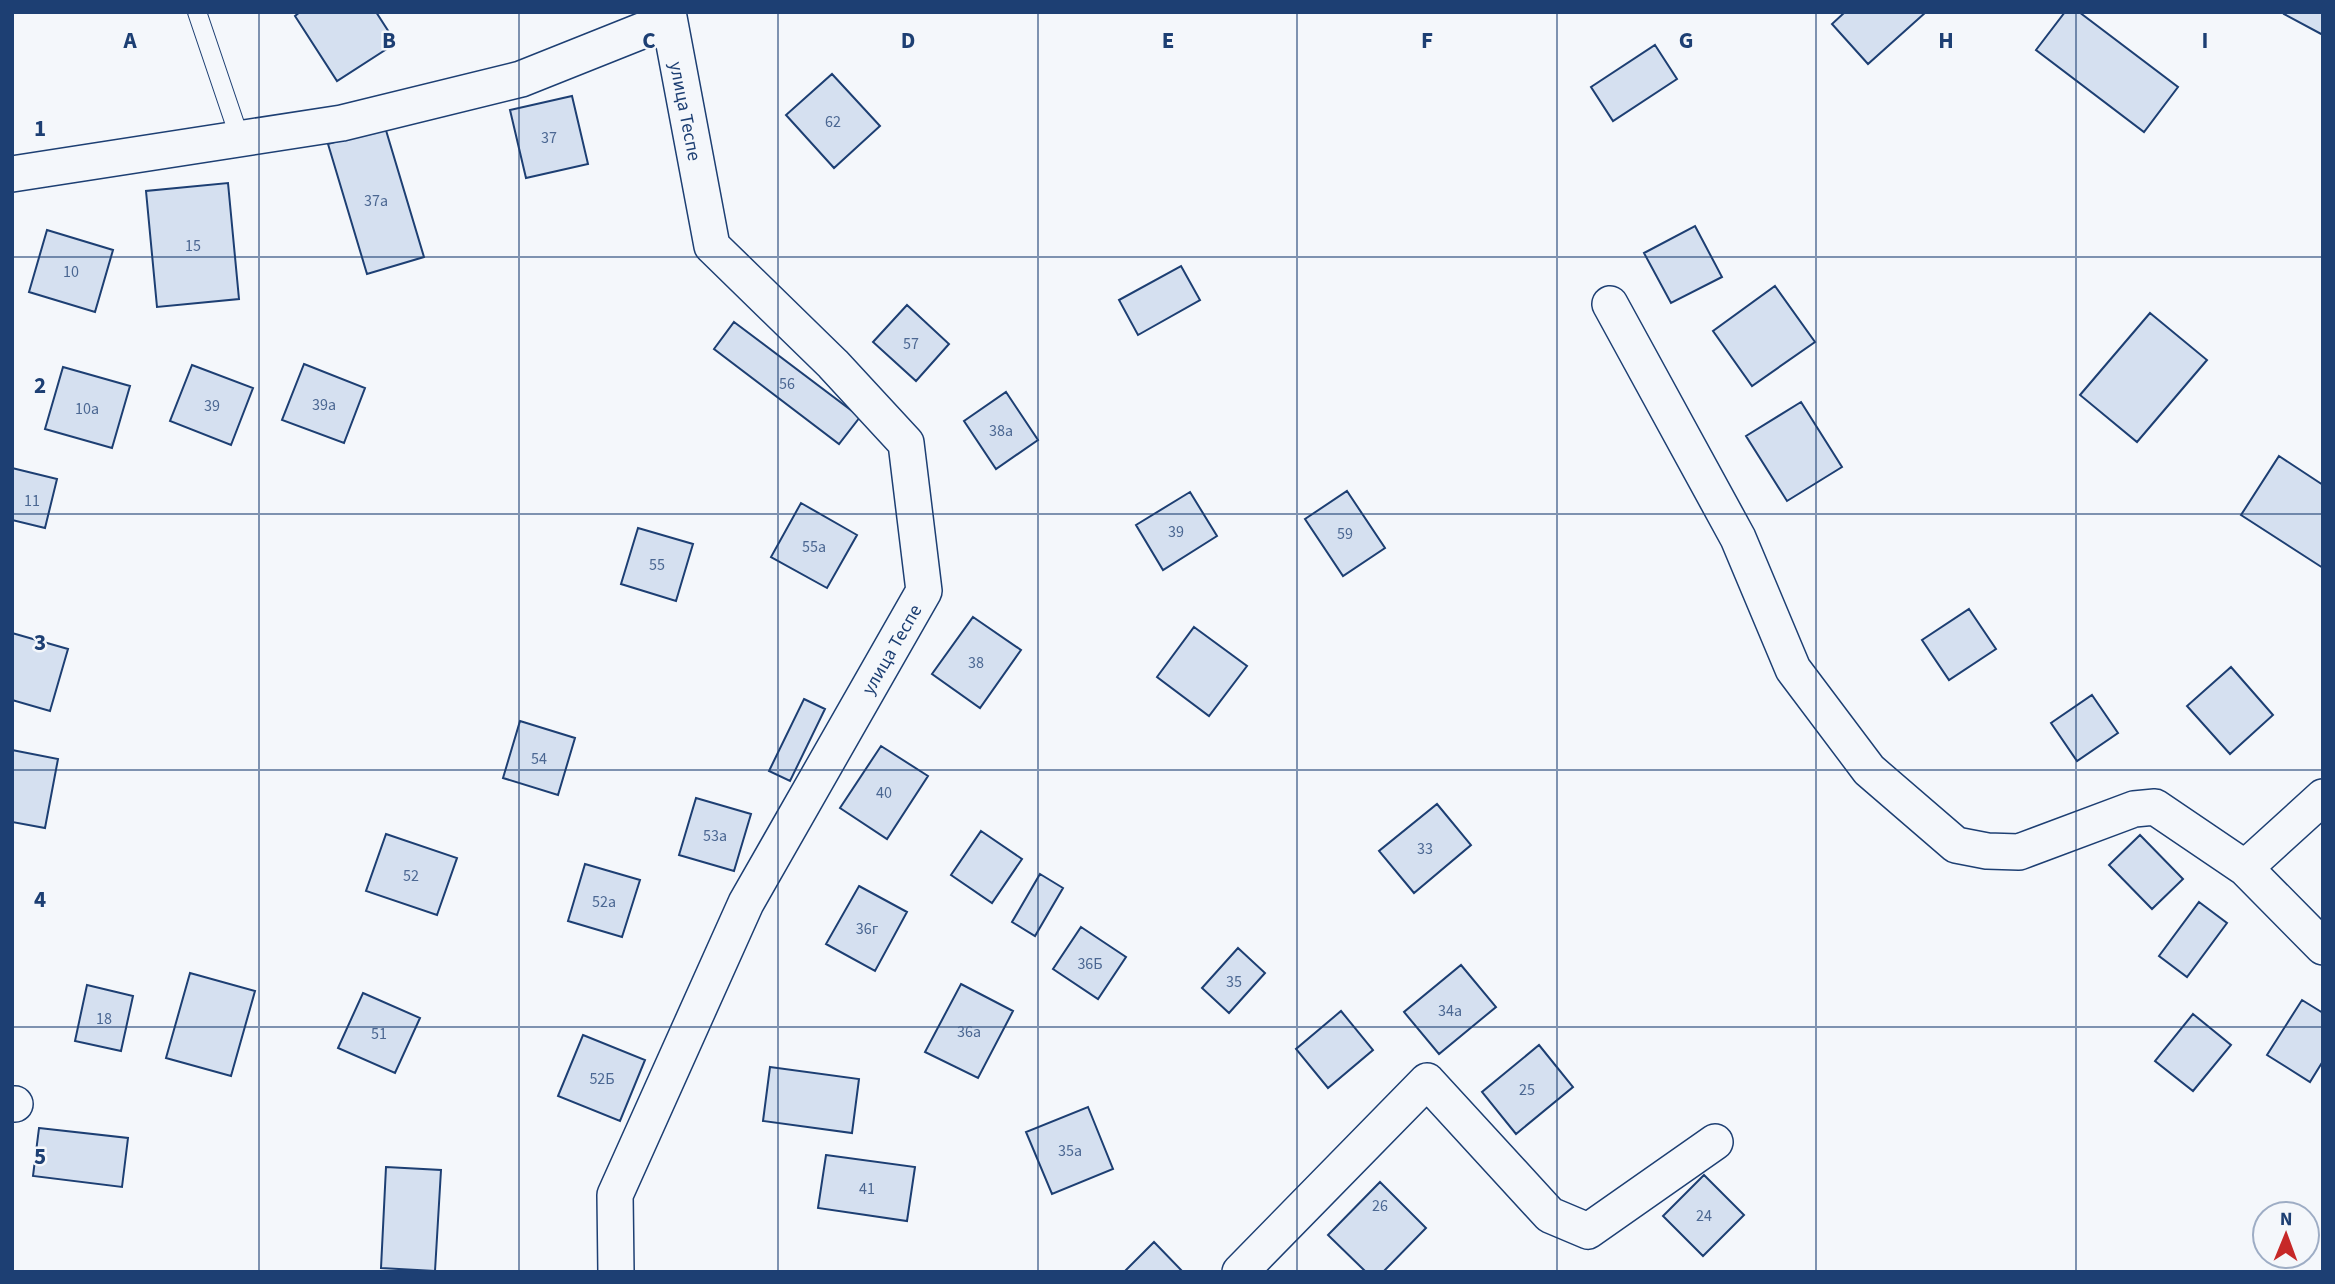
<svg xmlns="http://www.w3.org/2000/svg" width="2335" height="1284" viewBox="0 0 2335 1284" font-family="'Source Sans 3',sans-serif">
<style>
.building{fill:#d5e0f0;stroke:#1d3f73;stroke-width:2}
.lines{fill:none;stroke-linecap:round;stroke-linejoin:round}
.service-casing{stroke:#1d3f73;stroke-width:20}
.minor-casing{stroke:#1d3f73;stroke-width:38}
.service{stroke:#f4f7fb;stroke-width:18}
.minor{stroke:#f4f7fb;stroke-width:35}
.grid{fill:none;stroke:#1d3f73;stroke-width:2;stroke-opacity:0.55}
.labels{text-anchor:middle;stroke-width:5;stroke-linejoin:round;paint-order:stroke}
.number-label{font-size:16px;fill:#4b6792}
.street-label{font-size:19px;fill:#1d3f73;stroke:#f4f7fb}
.grid-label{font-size:23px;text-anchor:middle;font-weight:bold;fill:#1d3f73;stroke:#f4f7fb;stroke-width:5;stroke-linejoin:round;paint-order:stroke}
</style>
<rect width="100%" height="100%" fill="#f4f7fb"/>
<path class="building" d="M300 12H376L396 43 337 81 295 16Z
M1845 12H1926L1868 64 1832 24Z
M2065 12H2079L2178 87 2144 132 2036 50Z
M2285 12H2323V35L2284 14Z
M1655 45 1677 79 1613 121 1591 87Z
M832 74 880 126 834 168 786 115Z
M572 96 588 164 526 178 510 110Z
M385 127 424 257 367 274 328 144Z
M228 183 239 299 157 307 146 191Z
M1695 226 1722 277 1671 303 1644 253Z
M47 230 113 250 95 312 29 292Z
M1181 266 1200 300 1138 335 1119 300Z
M1775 286 1815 342 1752 386 1713 331Z
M907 305 949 344 916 381 873 342Z
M2150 313 2207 360 2137 442 2080 395Z
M734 322 860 417 839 444 714 349Z
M304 364 365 388 344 443 282 420Z
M192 365 253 388 231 445 170 421Z
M63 367 130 386 112 448 45 429Z
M1006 392 1038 440 996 469 964 421Z
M1801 402 1842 467 1787 501 1746 436Z
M2279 456 2323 485V568L2241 515Z
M12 468 57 479 45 528 12 520Z
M1347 491 1385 548 1343 576 1305 519Z
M1190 492 1217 536 1163 570 1136 525Z
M801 503 857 535 827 588 771 557Z
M638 528 693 544 676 601 621 584Z
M1969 609 1996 649 1949 680 1922 640Z
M973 617 1021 650 980 708 932 674Z
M1194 627 1247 666 1209 716 1157 677Z
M12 633 68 649 50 711 12 700Z
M2231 667 2273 715 2230 754 2187 706Z
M2092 695 2118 733 2077 761 2051 723Z
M804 699 825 709 790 781 769 771Z
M520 721 575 738 558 795 503 778Z
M881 746 928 776 887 839 840 808Z
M12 750 58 759 45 828 12 822Z
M696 798 751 814 734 871 679 855Z
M1437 804 1471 845 1414 893 1379 851Z
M981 831 1022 859 992 903 951 875Z
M386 834 457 858 437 915 366 891Z
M2140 835 2183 879 2152 909 2109 865Z
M585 864 640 880 622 937 568 921Z
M1040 874 1063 888 1035 936 1012 922Z
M859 886 907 912 875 971 826 944Z
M2199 902 2227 923 2187 977 2159 956Z
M1081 927 1126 957 1098 999 1053 969Z
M1238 948 1265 973 1229 1013 1202 988Z
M1461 965 1496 1007 1439 1054 1404 1012Z
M190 973 255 991 231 1076 166 1058Z
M961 984 1013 1011 978 1078 925 1052Z
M87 985 133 996 121 1051 75 1041Z
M363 993 420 1018 395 1073 338 1048Z
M2302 1000 2323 1013V1061L2310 1082 2267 1055Z
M1341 1011 1373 1050 1328 1088 1296 1049Z
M2193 1014 2231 1045 2193 1091 2155 1061Z
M583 1035 645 1060 620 1121 558 1096Z
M1539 1045 1573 1087 1516 1134 1482 1092Z
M770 1067 859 1079 852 1133 763 1121Z
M1088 1107 1113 1169 1052 1194 1026 1132Z
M39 1128 128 1138 122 1187 33 1176Z
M826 1155 915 1167 907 1221 818 1208Z
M386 1167 441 1170 435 1271 381 1268Z
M1704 1175 1744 1215 1703 1256 1663 1216Z
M1380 1182 1426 1228 1383 1272H1366L1328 1235Z
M1154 1242 1183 1272H1124Z"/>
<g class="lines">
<g class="service-casing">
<path id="service" d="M197 12 240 139"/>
</g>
<g class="minor-casing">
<path id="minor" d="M12 174 342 123 521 79 669 20
M1610 304 1738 538 1793 669 1869 770 1956 845 1987 851 2019 852 2134 809 2155 807 2245 868 2323 947
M2245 868 2323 797
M12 1104H15
M616 1272 615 1195 746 903 924 591 906 443 833 364 712 246 668 12
M1240 1272 1427 1081 1550 1215 1588 1231 1715 1142"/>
</g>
<use href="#service" class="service"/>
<use href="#minor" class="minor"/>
</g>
<path class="grid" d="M259 12V1272M519 12V1272M778 12V1272M1038 12V1272M1297 12V1272M1557 12V1272M1816 12V1272M2076 12V1272M12 257H2323M12 514H2323M12 770H2323M12 1027H2323"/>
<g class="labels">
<g class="number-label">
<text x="833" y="127">62</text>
<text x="549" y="143">37</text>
<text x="376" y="206">37а</text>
<text x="193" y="251">15</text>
<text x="71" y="277">10</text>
<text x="911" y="349">57</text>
<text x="787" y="389">56</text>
<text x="324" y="410">39а</text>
<text x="212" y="411">39</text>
<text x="87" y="414">10а</text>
<text x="1001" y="436">38а</text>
<text x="32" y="506">11</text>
<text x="1176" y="537">39</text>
<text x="1345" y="539">59</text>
<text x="814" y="552">55а</text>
<text x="657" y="570">55</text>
<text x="976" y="668">38</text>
<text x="539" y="764">54</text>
<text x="884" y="798">40</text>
<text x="715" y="841">53а</text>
<text x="1425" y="854">33</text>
<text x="411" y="881">52</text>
<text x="604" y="907">52а</text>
<text x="867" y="934">36г</text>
<text x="1090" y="969">36Б</text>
<text x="1234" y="987">35</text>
<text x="1450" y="1016">34а</text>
<text x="104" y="1024">18</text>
<text x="969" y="1037">36а</text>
<text x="379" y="1039">51</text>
<text x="602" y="1084">52Б</text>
<text x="1527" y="1095">25</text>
<text x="1070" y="1156">35а</text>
<text x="867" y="1194">41</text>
<text x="1380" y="1211">26</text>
<text x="1704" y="1221">24</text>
</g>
<g class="street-label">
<text transform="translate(686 111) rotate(79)" y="7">улица Теспе</text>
<text transform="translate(891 649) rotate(-60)" y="7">улица Теспе</text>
</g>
</g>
<g class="grid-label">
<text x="130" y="48">A</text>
<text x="389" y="48">B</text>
<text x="649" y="48">C</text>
<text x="908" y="48">D</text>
<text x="1168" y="48">E</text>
<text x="1427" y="48">F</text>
<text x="1686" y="48">G</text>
<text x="1946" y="48">H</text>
<text x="2205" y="48">I</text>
<text x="40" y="136">1</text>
<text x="40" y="393">2</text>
<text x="40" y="650">3</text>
<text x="40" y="907">4</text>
<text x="40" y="1164">5</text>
</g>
<rect width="2335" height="1284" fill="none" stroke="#1d3f73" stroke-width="28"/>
<g transform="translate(2286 1235) rotate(1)"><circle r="33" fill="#f4f7fb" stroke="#9eadc5" stroke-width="2"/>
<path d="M0-5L12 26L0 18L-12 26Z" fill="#c62828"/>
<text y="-10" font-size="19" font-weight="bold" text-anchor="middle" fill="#1d3f73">N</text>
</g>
</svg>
